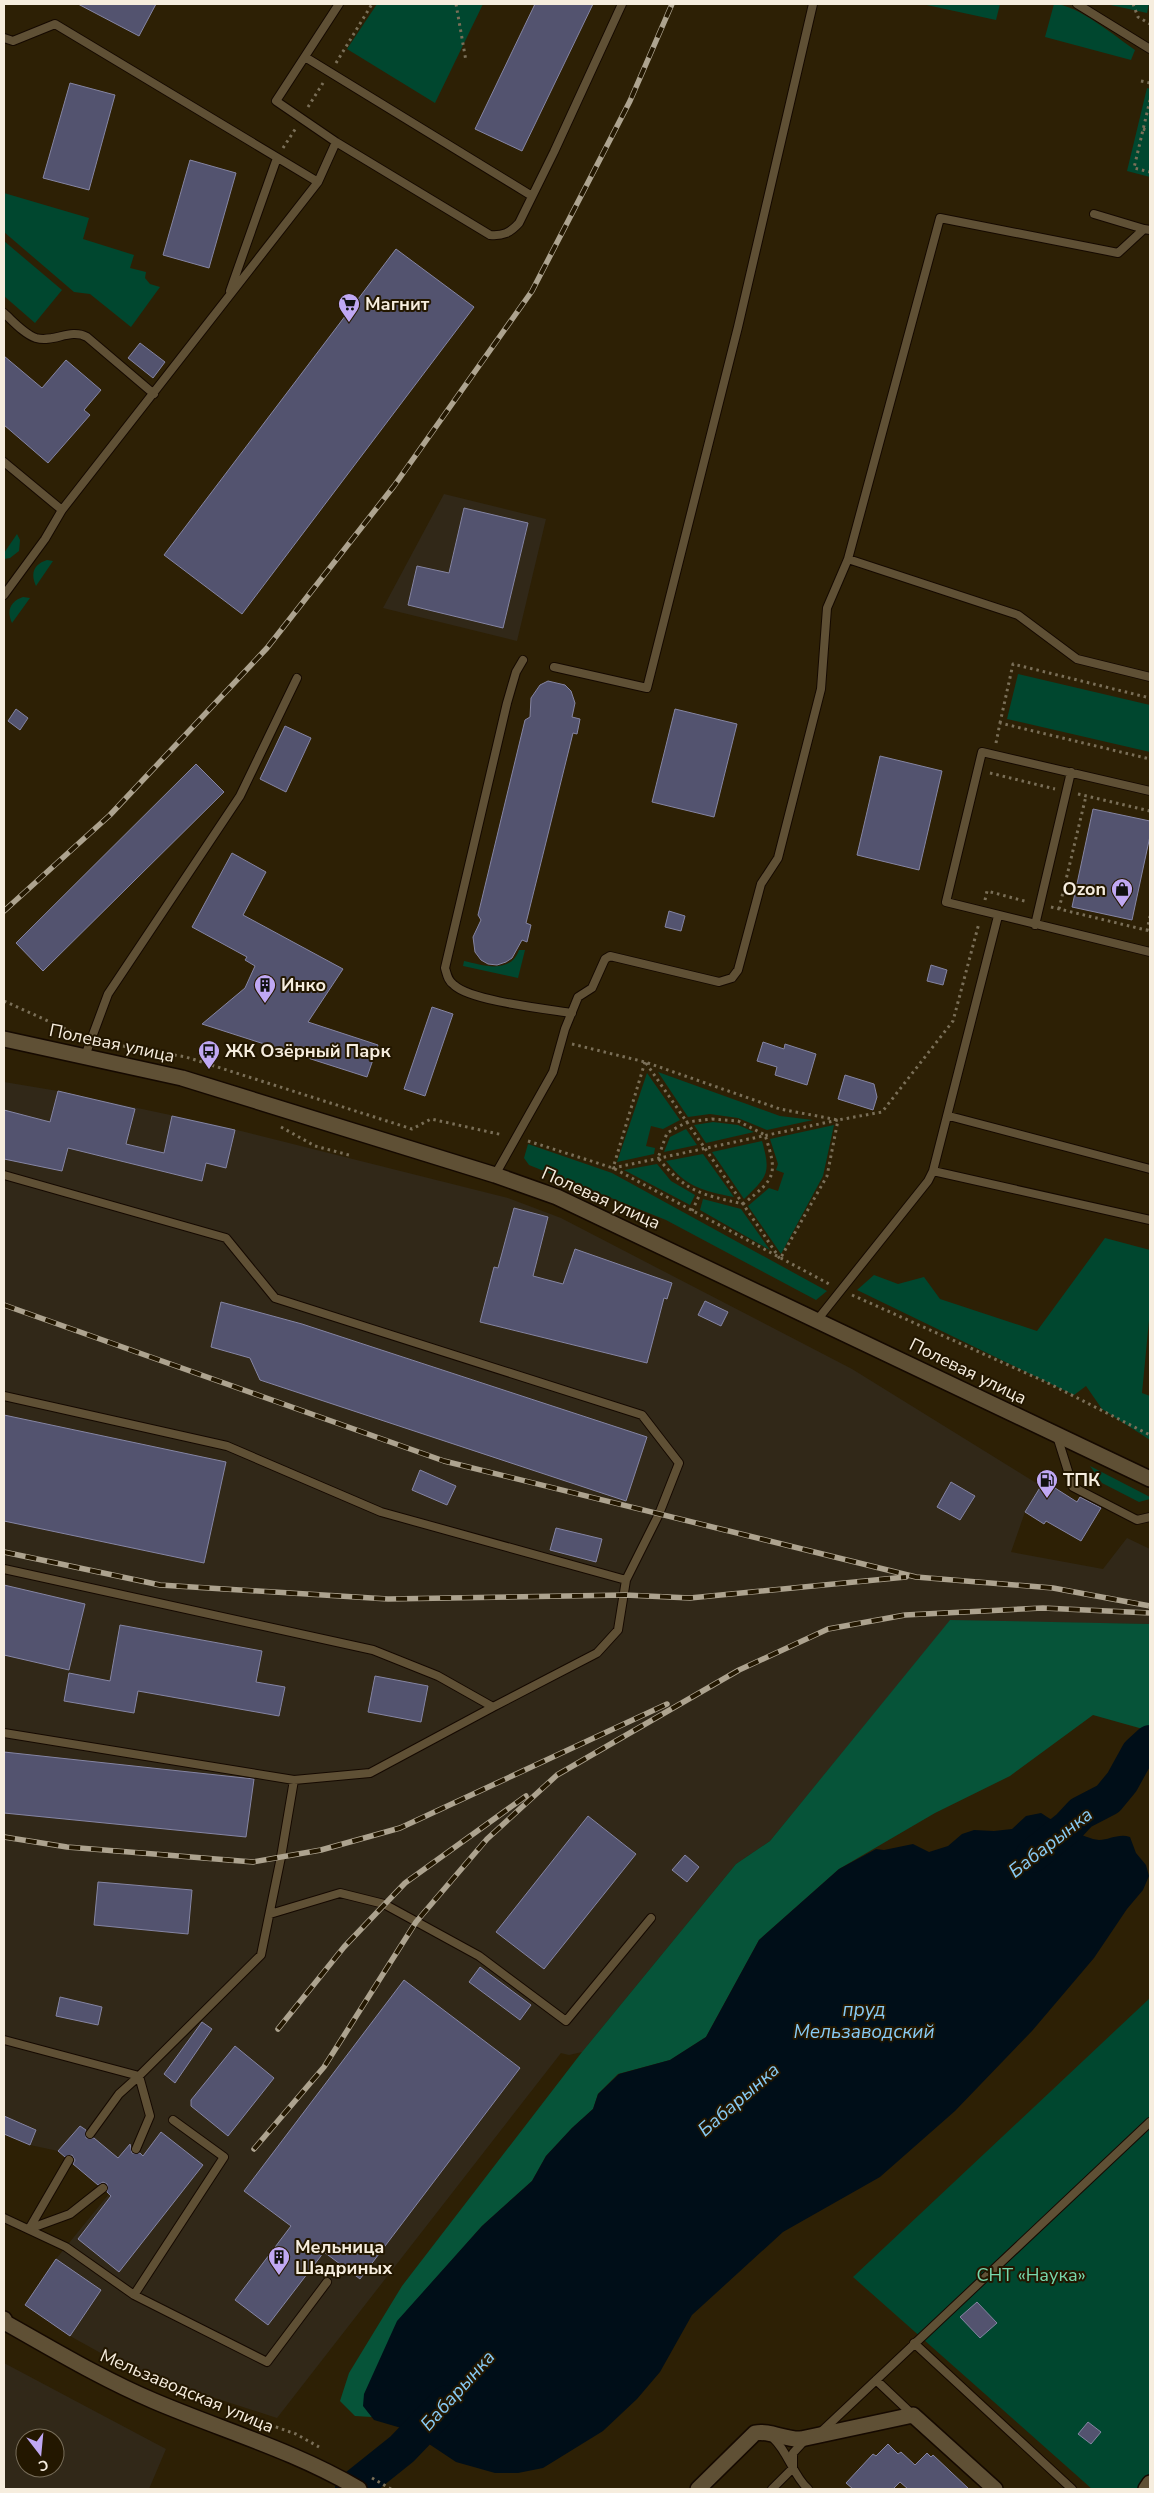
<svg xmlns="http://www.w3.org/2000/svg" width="1154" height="2493" viewBox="0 0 1154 2493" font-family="'Nunito Sans',sans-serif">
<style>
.industrial{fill:#312818;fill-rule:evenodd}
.green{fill:#00472f}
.forest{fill:#065439}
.water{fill:#000e18}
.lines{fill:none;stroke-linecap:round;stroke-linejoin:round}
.river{stroke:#000e18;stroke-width:34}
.building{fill:#53536f;stroke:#8585a3}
.service-casing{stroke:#150900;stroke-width:10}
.minor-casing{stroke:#150900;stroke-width:18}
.tertiary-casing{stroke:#150900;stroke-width:18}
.path{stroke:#7a6f58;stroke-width:3;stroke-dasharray:2.5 4;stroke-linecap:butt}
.service{stroke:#5f5035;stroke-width:8}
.minor{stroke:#5f5035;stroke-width:15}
.tertiary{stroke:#5f5035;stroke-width:15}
.rail-casing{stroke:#ada38f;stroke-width:5.5}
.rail{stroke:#231700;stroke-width:4;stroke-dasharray:11;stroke-linecap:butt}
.labels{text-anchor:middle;stroke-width:4;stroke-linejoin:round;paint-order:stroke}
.poi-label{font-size:18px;font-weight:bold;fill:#f6edde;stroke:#231700;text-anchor:start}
.street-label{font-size:18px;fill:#f6edde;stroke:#231700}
.park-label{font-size:18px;fill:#77d9ad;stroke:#231700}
.water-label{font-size:19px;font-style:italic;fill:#88cbf5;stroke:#231700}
</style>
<rect width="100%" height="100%" fill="#2d2005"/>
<path class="industrial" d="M444 494 546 519 517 641 383 608Z
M4 1082 58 1091 217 1125 508 1198 561 1218 852 1369 1041 1486 1025 1512 1011 1552 1103 1569 1127 1538 1150 1549V1624L950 1621 770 1841 736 1864 582 2052 569 2055 561 2053 277 2418 135 2372 70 2336 25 2305 56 2259 109 2194 58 2151 30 2145 36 2129 4 2116Z
M4 2363 166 2449 149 2489H4ZM25 2438H55V2468H25Z"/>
<path class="green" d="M377 4H483L435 103 347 49Z
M922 4H1000L996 20Z
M1054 4C1077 4 1116 37 1135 50L1131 60 1045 37Z
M1106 4H1149L1147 13Z
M1147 88 1150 89V177L1127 171Z
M4 193 89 218 83 239 134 255 130 268 146 272 145 278 150 284 160 287 131 327 90 294 74 292 4 232Z
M4 241 62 290 35 323 4 296Z
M17 534 20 540 19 551 10 558 4 559V553Z
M47 560 53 561 36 586C30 573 34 564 47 560Z
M23 597 30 598 12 623C6 610 11 601 23 597Z
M1018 674 1150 705V752L1007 719Z
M519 950H525L518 978 463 966 464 961C483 965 510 975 519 950Z
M658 1072 780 1116 813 1120 767 1130 738 1118 710 1114 688 1117Z
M647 1073 680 1120 663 1129 651 1126 646 1146 655 1148 654 1154 617 1162Z
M713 1122 738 1125 754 1132 706 1143 694 1125Z
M834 1125 823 1176 781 1254 748 1206 769 1188 778 1191 784 1173 776 1170 778 1164 770 1139Z
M686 1129 697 1145 664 1152 670 1137Z
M762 1141C771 1173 768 1176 744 1199L712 1152Z
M528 1144 612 1173 827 1291 816 1300 666 1220 529 1165 524 1158Z
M703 1154 734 1197C703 1191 686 1187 666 1161Z
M657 1164 671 1181 695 1195 690 1205 624 1170Z
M703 1199 741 1209 770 1250 700 1210Z
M1105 1238 1150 1250V1310L1142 1393 1150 1396V1440L1102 1409 1086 1386 1074 1395 857 1290 874 1275 898 1284 924 1277 940 1299 1037 1331Z
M1090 1466 1150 1497V1499L1139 1502 1102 1483Z
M1150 1998V2489H1092L853 2277Z"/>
<path class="forest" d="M950 1620 1150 1624V1731L1093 1715 1010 1776 935 1813 839 1869 759 1940 706 2037 670 2060 618 2074 598 2094 593 2109 572 2128 546 2156 532 2181 482 2226 398 2321 372 2417 355 2416 340 2401 349 2373 402 2286 582 2052 736 1864 770 1841Z"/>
<path class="water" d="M1041 1813C1053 1821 1085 1839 1099 1840 1109 1840 1119 1833 1130 1837L1136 1853 1146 1865 1149 1876 1143 1890 1127 1909 1094 1958 1032 2031 955 2111 880 2177 783 2232 692 2315 660 2372 637 2399 603 2431 543 2468 518 2473H495L456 2462 408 2430 374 2420 363 2406 364 2394 397 2321 482 2226 532 2181 546 2156 572 2128 593 2109 598 2094 619 2074 670 2060 706 2037 759 1940 839 1869 876 1849 884 1850 913 1844 929 1852 948 1846 962 1834 974 1830 994 1831 1012 1829 1026 1816Z"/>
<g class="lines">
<path class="river" d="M1032 1856 1068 1827 1081 1813 1108 1799 1122 1782 1138 1753 1150 1742
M352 2489 402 2449 447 2402"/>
</g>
<path class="building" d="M78 4H156L139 36Z
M535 4H593L522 151 475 129Z
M70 83 115 95 89 190 43 178Z
M190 160 236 173 209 268 163 255Z
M396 249 474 307 242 614 164 555Z
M140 343 165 362 153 378 128 358Z
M4 356 42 388 66 360 101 390 84 410 90 415 48 463 4 425Z
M464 508 528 523 503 628 408 605 417 566 449 573Z
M548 681 565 685 571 691 575 703 572 717 580 719 577 734 573 733 526 923 531 925 527 942 522 940 512 958 506 962 497 965 488 964 481 960 475 952 473 937 481 920 478 915 525 720 530 717 531 698 540 685Z
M16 709 28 718 20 730 8 721Z
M675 709 737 724 714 817 652 802Z
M285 726 311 738 286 792 260 779Z
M880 756 942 771 919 870 857 855Z
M196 764 224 792 43 971 16 943Z
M1093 809 1150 821V836L1132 920 1072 907Z
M232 853 266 872 243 915 343 969 308 1022 378 1045 367 1077 202 1024 245 988 255 966 245 960 247 957 192 927Z
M669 911 685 916 681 931 665 927Z
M931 965 947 970 943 985 927 981Z
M432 1007 453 1014 425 1096 404 1089Z
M763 1042 784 1049 785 1044 816 1054 807 1085 775 1075 777 1067 757 1061Z
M845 1075 874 1084 877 1097 873 1110 838 1099Z
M58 1091 135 1109 126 1144 164 1153 172 1116 235 1130 226 1168 206 1163 202 1181 68 1148 62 1171 4 1159V1110L50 1122Z
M514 1208 548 1217 533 1276 563 1284 575 1249 672 1283 667 1299 664 1298 647 1363 480 1322 494 1267 498 1268Z
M705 1301 728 1312 721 1326 698 1315Z
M221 1302 302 1324 647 1437 626 1501 260 1380 250 1358 211 1347Z
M4 1415 226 1462 204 1563 4 1521Z
M420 1470 456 1486 447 1505 412 1490Z
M1044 1481 1077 1502 1080 1497 1101 1508 1081 1541 1046 1521 1044 1524 1025 1512Z
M951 1482 975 1496 960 1520 937 1507Z
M556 1528 602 1539 596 1562 550 1550Z
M4 1585 85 1604 69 1670 4 1655Z
M120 1625 262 1651 256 1682 285 1687 279 1716 138 1691 134 1713 64 1701 69 1673 110 1681Z
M375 1676 428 1686 421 1722 368 1712Z
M4 1752 254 1779 246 1837 4 1813Z
M588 1816 636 1854 544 1969 496 1932Z
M685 1855 699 1867 687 1882 672 1870Z
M98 1882 192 1890 188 1934 94 1925Z
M480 1967 531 2005 520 2020 469 1982Z
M404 1980 520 2068 360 2279 324 2252 268 2325 235 2300 291 2226 244 2191Z
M60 1997 102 2007 98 2025 56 2016Z
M202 2022 212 2029 175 2083 164 2074Z
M235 2046 274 2078 228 2136 191 2106V2100Z
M4 2116 36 2130 30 2145 4 2134Z
M80 2126 86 2130V2138H94L118 2158 130 2144 132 2153H140L143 2156 161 2132 203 2165 119 2272 78 2239 111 2196 107 2192V2184L103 2182 98 2185 73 2164 75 2160 72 2155 65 2157 58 2151Z
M56 2259 101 2290 70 2336 25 2305Z
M977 2302 997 2323 980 2338 960 2317Z
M1088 2422 1101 2432 1091 2444 1078 2434Z
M888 2444 898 2454 901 2452 915 2465 927 2453 931 2457 933 2455 969 2489H908L900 2482 893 2489H853L846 2483 873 2454 876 2456Z"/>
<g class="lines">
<g class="service-casing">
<path id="service" d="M1077 4 1150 49
M4 38 13 41 55 24 318 182
M305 57 532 196
M336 142 490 235C503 236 510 233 519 223L554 152 622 4
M1094 214 1144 229
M230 291 277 158
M4 313C13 321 24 334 36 338 54 343 70 328 87 337L154 394
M4 462 62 510 318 182 336 142 276 101 339 4
M848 559 1018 615 1077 659 1150 677
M4 595 45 539 62 510
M523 660 516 672 507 703 445 968C447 975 448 981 454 985 471 1001 546 1009 572 1013
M554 667 647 688 738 327 813 4
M1150 791 982 752 946 902 1150 952
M1035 925 1071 772
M85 1056 108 994 240 796 297 678
M949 1116 1150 1169
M933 1171 1150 1220
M4 1175 226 1238 275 1298 642 1415 679 1463 659 1514 626 1580 618 1630 597 1653 493 1707
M495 1175 553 1072 565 1029 578 997 592 988 605 959 610 956 719 982 732 978 738 970 761 884 778 858 821 689 827 608 848 559 940 218 1118 253 1144 229 1150 230
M818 1319 928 1181 933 1171 998 916
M4 1396 227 1446 381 1512 626 1580
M1057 1436 1073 1487 1137 1520 1150 1517
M4 1569 373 1650 438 1676 493 1707 370 1773 294 1780 4 1733
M270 1914 340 1893 384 1904 479 1956 566 2021 651 1918
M4 2040 139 2076 261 1955 281 1857 294 1780
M90 2134 119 2094 139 2076 150 2116 136 2149
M4 2218 66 2247 134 2295 267 2362 327 2282
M29 2229 70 2214 103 2188
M29 2229 69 2160
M134 2295 224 2157 173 2120
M914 2343 1072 2489
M876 2380 913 2415
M821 2432 1150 2122
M773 2438C789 2453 792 2474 808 2489
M772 2489 793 2468V2453L804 2441"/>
</g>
<g class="minor-casing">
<path id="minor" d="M4 2319 6 2323C54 2350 102 2379 154 2401 222 2430 295 2451 359 2489
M698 2489 755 2433C770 2430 785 2440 801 2439L913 2415 995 2489
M1146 2489 1150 2483"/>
</g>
<g class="tertiary-casing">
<path id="tertiary" d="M4 1039 182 1078 495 1175 557 1197 1150 1479"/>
</g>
<path class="path" d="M456 4 466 61
M1133 4 1138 17 1150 24
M336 63 372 4
M1141 81 1150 83
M1150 100 1134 168 1150 172
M308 107 323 83
M1143 129 1150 131
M283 148 296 128
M1000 723 1013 664 1150 698
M996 743 1000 723 1150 759
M990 773 1055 789
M1078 794 1150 811
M985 900 987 891 1028 902
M1051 907 1150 931
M1059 909 1086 796
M1147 931 1150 916
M4 1001 81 1036
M572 1044 645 1062 780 1109 838 1120 882 1112 953 1021 979 923
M123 1046 186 1057 412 1129 431 1119 503 1135
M645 1062 613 1168C688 1152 763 1136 838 1120L827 1176 780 1259C736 1193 691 1128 646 1063
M712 1119 738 1121 765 1135C778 1175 776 1178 743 1204 701 1194 687 1193 658 1158L667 1133 687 1122Z
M281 1127 315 1146 349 1155
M528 1141 613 1168 831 1285
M692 1211 700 1194
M852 1295 1046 1382 1150 1435
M239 2414 296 2434 319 2447
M372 2478 391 2489"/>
<use href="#service" class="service"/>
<use href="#minor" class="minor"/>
<use href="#tertiary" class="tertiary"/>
<g class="rail-casing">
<path id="rail" d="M4 911 110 815 267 648 394 486 532 291 630 101 672 4
M4 1305 444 1461 916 1577 1053 1588 1150 1606
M4 1552 160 1585 388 1599 625 1595 690 1598 906 1577
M4 1837 67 1847 253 1862 321 1850 400 1828 667 1704
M278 2029 344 1947 405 1883 526 1796
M254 2149 324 2067 416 1922 487 1839 557 1775 739 1670 828 1629 905 1615 1043 1608 1150 1613"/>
</g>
<use href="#rail" class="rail"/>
</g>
<defs>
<g id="supermarket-pin" transform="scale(1.125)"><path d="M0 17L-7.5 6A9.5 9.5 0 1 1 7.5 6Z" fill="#c0a8f3" stroke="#231700"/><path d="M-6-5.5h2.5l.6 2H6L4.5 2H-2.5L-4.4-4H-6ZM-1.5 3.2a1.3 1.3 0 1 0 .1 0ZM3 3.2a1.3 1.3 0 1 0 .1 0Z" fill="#111"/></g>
<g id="shop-pin" transform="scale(1.125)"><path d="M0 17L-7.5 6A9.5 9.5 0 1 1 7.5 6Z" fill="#c0a8f3" stroke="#231700"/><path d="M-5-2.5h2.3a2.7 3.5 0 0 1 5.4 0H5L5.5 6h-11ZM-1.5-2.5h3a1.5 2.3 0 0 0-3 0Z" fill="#111"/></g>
<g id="building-pin" transform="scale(1.125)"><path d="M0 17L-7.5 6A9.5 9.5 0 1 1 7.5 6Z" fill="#c0a8f3" stroke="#231700"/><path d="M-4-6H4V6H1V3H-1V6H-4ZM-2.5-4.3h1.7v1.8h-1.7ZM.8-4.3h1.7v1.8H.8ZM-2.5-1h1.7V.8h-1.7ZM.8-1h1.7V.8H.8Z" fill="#111"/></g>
<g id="bus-pin" transform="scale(1.125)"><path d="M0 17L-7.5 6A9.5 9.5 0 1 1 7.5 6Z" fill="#c0a8f3" stroke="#231700"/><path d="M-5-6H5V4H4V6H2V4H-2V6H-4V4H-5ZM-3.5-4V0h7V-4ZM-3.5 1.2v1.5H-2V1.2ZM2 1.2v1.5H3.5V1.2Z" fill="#111"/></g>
<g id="fuel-pin" transform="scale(1.125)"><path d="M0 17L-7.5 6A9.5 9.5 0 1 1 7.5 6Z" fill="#c0a8f3" stroke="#231700"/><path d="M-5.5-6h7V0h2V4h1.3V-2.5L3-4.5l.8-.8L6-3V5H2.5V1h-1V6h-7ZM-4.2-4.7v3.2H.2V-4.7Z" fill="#111"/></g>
</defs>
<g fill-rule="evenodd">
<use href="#supermarket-pin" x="349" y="304"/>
<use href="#shop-pin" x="1122" y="889"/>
<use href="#building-pin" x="265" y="985"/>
<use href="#bus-pin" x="209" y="1051"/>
<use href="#fuel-pin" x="1047" y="1480"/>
<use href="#building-pin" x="279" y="2257"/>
</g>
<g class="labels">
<g class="poi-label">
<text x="365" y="310">Магнит</text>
<text x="1106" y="895" text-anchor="end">Ozon</text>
<text x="281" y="991">Инко</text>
<text x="225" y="1057">ЖК Озёрный Парк</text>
<text x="1063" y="1486">ТПК</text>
<text x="295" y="2253">Мельница<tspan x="295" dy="21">Шадриных</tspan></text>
</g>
<g class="street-label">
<text transform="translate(112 1043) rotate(12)" y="6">Полевая улица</text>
<text transform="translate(601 1198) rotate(24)" y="6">Полевая улица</text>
<text transform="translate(968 1371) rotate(26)" y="6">Полевая улица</text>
<text transform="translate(187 2391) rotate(23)" y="6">Мельзаводская улица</text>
</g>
<g class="park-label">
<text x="1031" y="2281">СНТ «Наука»</text>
</g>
<g class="water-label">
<text transform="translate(1050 1842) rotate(-38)" y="7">Бабарынка</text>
<text x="864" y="2016">пруд<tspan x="864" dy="22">Мельзаводский</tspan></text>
<text transform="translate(738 2099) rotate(-41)" y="7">Бабарынка</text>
<text transform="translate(457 2390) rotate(-48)" y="7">Бабарынка</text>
</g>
</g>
<rect width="1154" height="2493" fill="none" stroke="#f6edde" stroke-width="10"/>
<g transform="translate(40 2453) rotate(164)"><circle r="24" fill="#231700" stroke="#776d59"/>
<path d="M0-4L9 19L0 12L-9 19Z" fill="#c0a8f3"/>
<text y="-8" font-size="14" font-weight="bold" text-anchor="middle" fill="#f6edde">С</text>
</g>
</svg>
